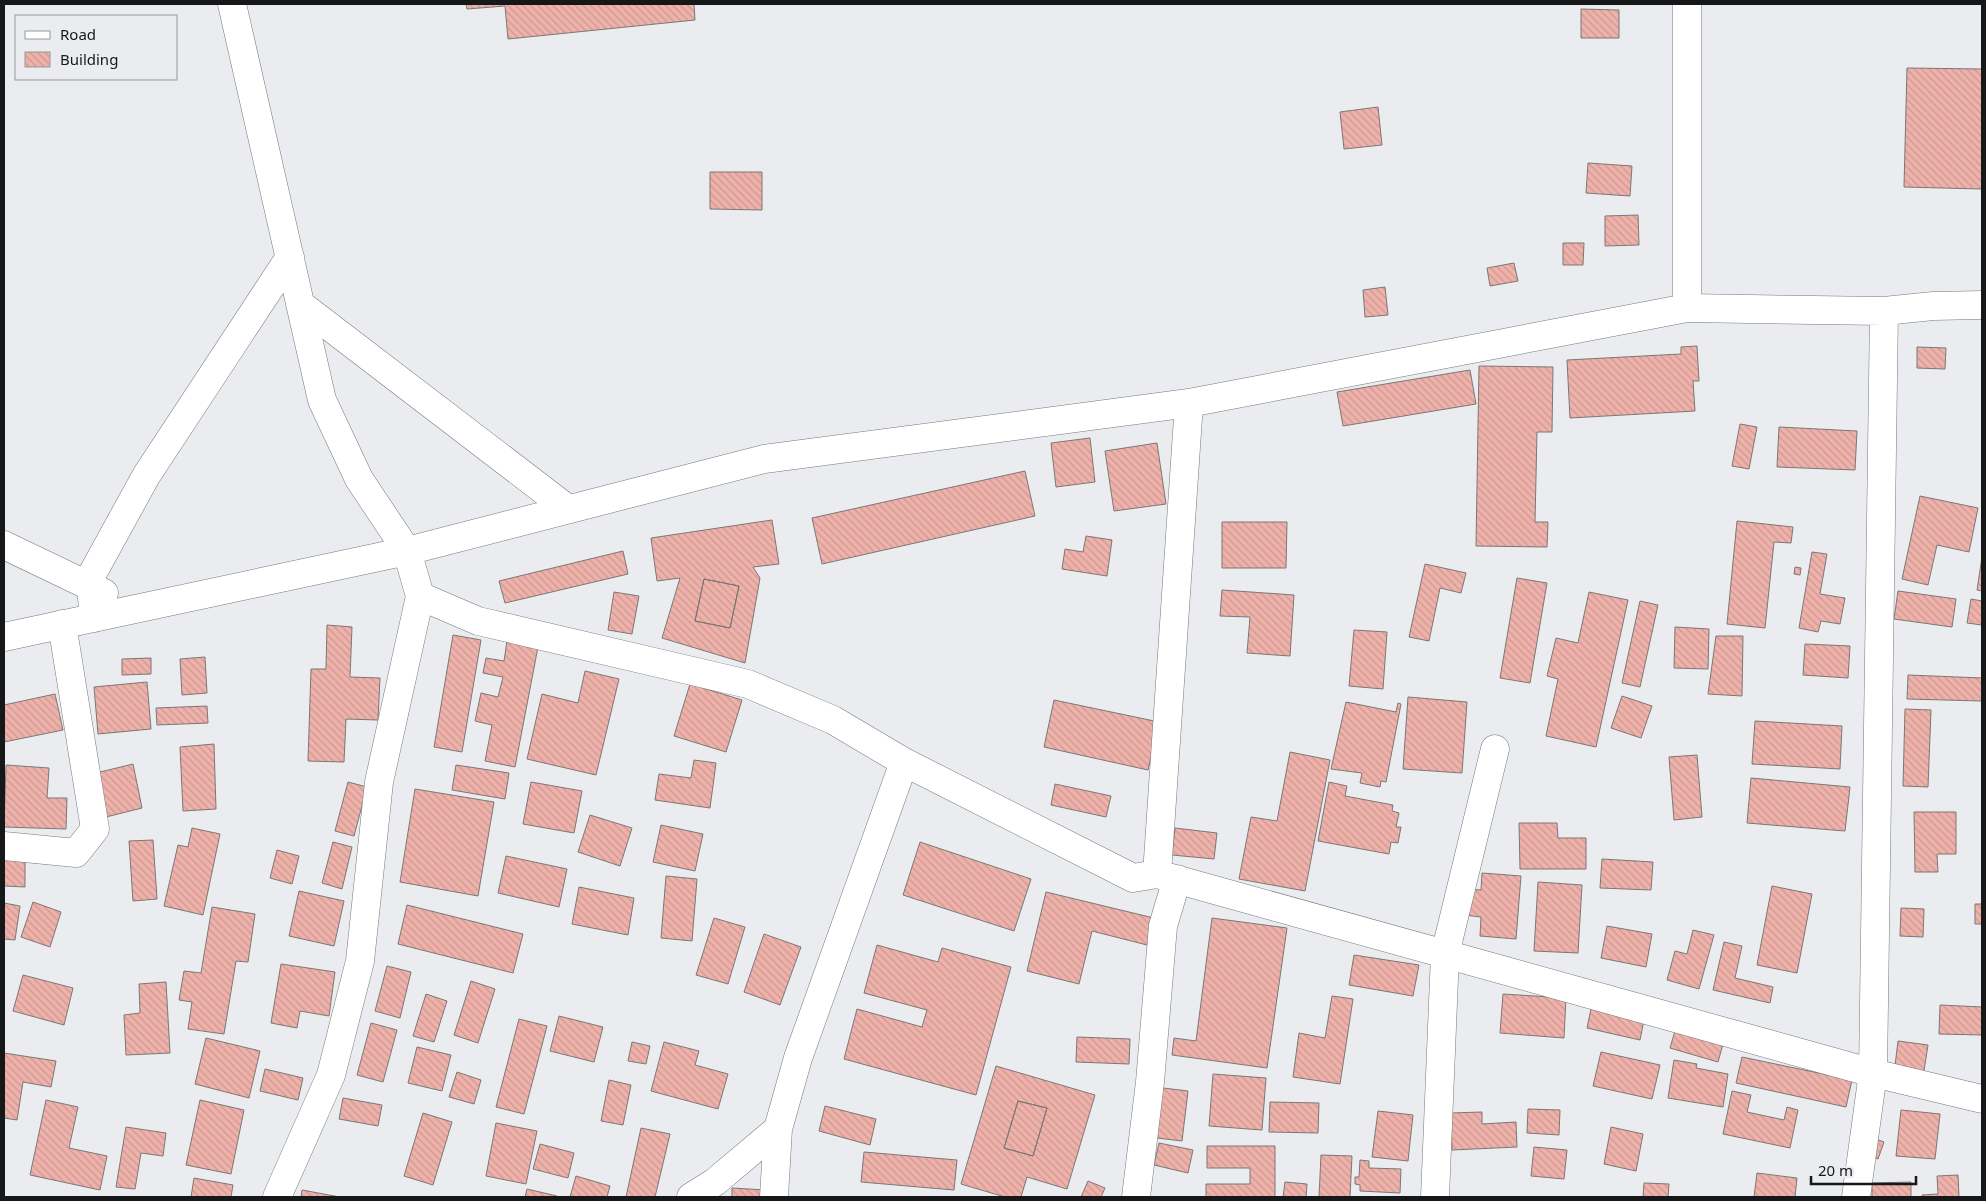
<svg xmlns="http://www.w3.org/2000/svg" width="1986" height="1201" viewBox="0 0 1986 1201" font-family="'Noto Sans',sans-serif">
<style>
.building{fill:url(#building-back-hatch);stroke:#7b7776;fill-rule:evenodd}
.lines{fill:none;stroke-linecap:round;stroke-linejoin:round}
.minor-casing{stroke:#76787b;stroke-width:29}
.minor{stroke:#fff;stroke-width:28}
</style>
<defs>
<pattern id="building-back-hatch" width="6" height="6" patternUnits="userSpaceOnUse" patternTransform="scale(1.25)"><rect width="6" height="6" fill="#efb2aa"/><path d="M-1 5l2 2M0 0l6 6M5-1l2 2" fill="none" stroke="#cc9892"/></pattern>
</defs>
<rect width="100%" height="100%" fill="#eaecf0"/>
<path class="building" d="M466 4H694L695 20 508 39 505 6 467 9Z
M1581 9 1619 10V38H1581Z
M1907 68 1982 69V189L1904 187Z
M1378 107 1382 145 1344 149 1340 112Z
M1588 163 1632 166 1630 196 1586 193Z
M710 172H762V210L710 209Z
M1638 215 1639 245 1605 246V216Z
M1563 243H1584L1583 265H1563Z
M1514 263 1518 281 1490 286 1487 268Z
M1385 287 1388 315 1365 317 1363 290Z
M1697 346 1699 381H1693L1695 411 1570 418 1567 360 1681 354V347Z
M1917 347 1946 348 1945 369 1917 368Z
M1479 366 1553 367 1552 432H1537L1535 522H1548L1547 547 1476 546Z
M1470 370 1476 404 1343 426 1337 392Z
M1740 424 1757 427 1749 469 1732 466Z
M1779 427 1857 431 1855 470 1777 467Z
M1090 438 1095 482 1056 487 1051 443Z
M1157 443 1166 504 1114 511 1105 451Z
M1025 471 1035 516 822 564 812 518Z
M1920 496 1978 508 1969 552 1937 545 1928 585 1902 579Z
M772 520 779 564 753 567 760 578 745 663 662 638 680 578 657 581 651 538ZM704 579 739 586 730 628 695 621Z
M1737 521 1793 527 1791 543 1774 542 1765 628 1727 624Z
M1222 522H1287L1286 568H1222Z
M1086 536 1112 540 1107 576 1062 569 1065 549 1083 552Z
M623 551 628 574 505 603 499 581Z
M1812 552 1827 554 1820 594 1845 598 1840 624 1821 621 1818 632 1799 628Z
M1982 557V591L1977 590Z
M1425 564 1466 573 1461 593 1440 588 1429 641 1409 637Z
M1795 567 1801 568 1800 575 1794 574Z
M1517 578 1547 583 1530 683 1500 678Z
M704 579 739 586 730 628 695 621Z
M1222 590 1294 595 1290 656 1247 653 1250 617 1220 616Z
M1898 591 1956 599 1952 627 1894 619Z
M614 592 639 596 632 634 608 630Z
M1589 592 1628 600 1596 747 1546 736 1558 679 1547 676 1556 638 1578 643Z
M1971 599 1982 601V625L1967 623Z
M1640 601 1658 605 1640 687 1622 683Z
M327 625 352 627 350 677 380 678 378 720 346 719 344 762 308 761 311 669H326Z
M1675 627 1709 629 1708 669 1674 668Z
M1354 630 1387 632 1383 689 1349 686Z
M453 635 481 640 462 752 434 747Z
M1716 636H1743L1742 696 1708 694Z
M507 641 538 647 515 767 485 761 492 725 475 721 481 693 498 697 503 677 483 673 486 658 504 661Z
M1805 644 1850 646 1848 678 1803 675Z
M205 657 207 693 182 695 180 659Z
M151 658V674L122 675V659Z
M585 671 619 679 596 775 527 759 542 694 578 703Z
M1908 675 1982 678V701L1907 699Z
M147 682 151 729 98 734 94 687Z
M690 684 742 700 726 752 674 736Z
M55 694 63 730 4 742V705Z
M1622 696 1652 706 1641 738 1611 728Z
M1408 697 1467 702 1462 773 1403 769Z
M1054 700 1159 722 1148 770 1044 747Z
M1346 702 1396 712 1398 703 1401 704 1386 782 1381 781 1380 787 1360 783 1362 773 1331 769Z
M207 706 208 723 157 725 156 708Z
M1905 709 1931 710 1928 787 1903 786Z
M1755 721 1842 726 1840 769 1752 764Z
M214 744 216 809 183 811 180 747Z
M1290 752 1330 760 1305 891 1239 879 1251 817 1277 821Z
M1697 755 1702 817 1674 820 1669 757Z
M694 760 716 763 710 808 655 800 659 774 691 778Z
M133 764 142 808 106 817 96 773Z
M6 765 49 768 47 798H67L66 829 4 827Z
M456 765 509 773 505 799 452 790Z
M1751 778 1850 787 1845 831 1747 823Z
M348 782 367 787 354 836 335 831Z
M531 782 582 791 574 833 523 824Z
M1329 782 1347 786 1345 796 1393 805 1392 811 1399 813 1396 827H1401L1398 843 1391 842 1389 854 1318 841Z
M1055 784 1111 796 1106 817 1051 805Z
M415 789 494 802 478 896 400 882Z
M1914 812H1956V854H1937L1938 872H1915Z
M590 815 632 828 620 866 578 852Z
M1519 823H1557L1558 838H1586V869H1520Z
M661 825 703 834 695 871 653 862Z
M192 828 220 834 203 915 164 906 178 845 188 847Z
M1175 828 1217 833 1214 859 1172 855Z
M153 840 157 899 133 901 129 841Z
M333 842 352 847 342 889 322 883Z
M920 842 1031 879 1014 931 903 895Z
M4 849 25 850V887L4 886Z
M277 850 299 856 292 884 270 878Z
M506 856 567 869 559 907 498 893Z
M1602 859 1653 862 1651 890 1600 888Z
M1482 873 1521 876 1516 939 1480 936 1481 917 1464 915 1466 889 1481 890Z
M666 876 697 879 692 941 661 938Z
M1538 882 1582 885 1578 953 1534 951Z
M1772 886 1812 894 1797 973 1757 965Z
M579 887 634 898 628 935 572 924Z
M299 891 344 901 334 946 289 936Z
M1046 892 1158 919 1151 946 1092 931 1079 984 1027 971Z
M33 902 61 912 50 947 21 937Z
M4 903 20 906 15 940 4 939Z
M1975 904H1982V924H1975Z
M407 905 523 934 513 973 398 944Z
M212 907 255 914 248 962 236 961 224 1034 188 1029 192 1002 179 1000 184 971 201 973Z
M1901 908 1924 909 1923 937 1900 936Z
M714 918 745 927 728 984 696 975Z
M1212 918 1287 928 1267 1068 1172 1055 1174 1038 1196 1041Z
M1607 926 1652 934 1646 967 1601 958Z
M1693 930 1714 935 1699 989 1667 980 1675 951 1687 954Z
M764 934 801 947 780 1005 744 992Z
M1724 942 1742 946 1735 978 1773 987 1770 1003 1713 990Z
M877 945 938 962 942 948 1011 967 976 1095 844 1059 857 1009 922 1027 927 1010 864 993Z
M1354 955 1419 965 1413 996 1349 985Z
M281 964 335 972 329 1016 300 1011 297 1028 271 1023Z
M387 966 411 972 400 1018 375 1011Z
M23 975 73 988 64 1025 13 1011Z
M471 981 495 989 478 1043 454 1035Z
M166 982 170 1053 126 1055 124 1015 140 1013 139 984Z
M426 994 447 1001 434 1042 413 1036Z
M1503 994 1566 998 1564 1038 1500 1033Z
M1332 996 1353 999 1340 1084 1293 1077 1299 1033 1325 1038Z
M1592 1004 1645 1015 1640 1040 1587 1028Z
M1940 1005 1982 1007V1035L1939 1034Z
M559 1016 603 1027 594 1062 550 1051Z
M519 1019 547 1026 524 1114 496 1107Z
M371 1023 397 1030 383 1082 357 1075Z
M1677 1024 1725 1037 1718 1062 1670 1048Z
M1077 1037 1130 1039 1129 1064 1076 1062Z
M206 1038 260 1051 249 1098 195 1084Z
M1898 1041 1928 1045 1923 1077 1894 1074Z
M632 1042 650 1046 646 1064 628 1061Z
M664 1042 699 1051 695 1065 728 1074 718 1109 651 1091Z
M417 1047 451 1055 442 1091 408 1083Z
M1601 1052 1660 1065 1652 1099 1593 1086Z
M4 1053 56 1061 51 1087 23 1082 17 1120 4 1118Z
M1742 1057 1852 1080 1846 1107 1736 1083Z
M1674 1060 1697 1064 1696 1068 1728 1074 1723 1107 1668 1098Z
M996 1066 1095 1095 1067 1189 1027 1177 1021 1197H1005L961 1184ZM1018 1101 1047 1108 1033 1156 1004 1148Z
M265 1069 303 1078 298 1100 260 1091Z
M457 1072 481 1080 474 1104 449 1097Z
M1213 1074 1266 1078 1262 1130 1209 1126Z
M609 1080 631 1085 623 1125 601 1121Z
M1155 1087 1188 1091 1182 1141 1149 1137Z
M1732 1091 1751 1095 1747 1112 1784 1120 1787 1107 1798 1110 1790 1148 1723 1134Z
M343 1098 382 1105 378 1126 339 1119Z
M46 1100 78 1107 69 1148 107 1156 100 1190 30 1175Z
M200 1100 244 1110 231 1174 186 1165Z
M1018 1101 1047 1108 1033 1156 1004 1148Z
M1270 1102 1319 1103 1318 1133 1269 1132Z
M825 1106 876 1119 870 1145 819 1131Z
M1528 1109 1560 1110 1559 1135 1527 1133Z
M1901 1110 1940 1114 1935 1159 1896 1156Z
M1378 1111 1413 1115 1408 1161 1372 1157Z
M1482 1112V1124L1516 1122 1517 1147 1452 1150 1451 1113Z
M423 1113 452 1122 433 1185 404 1176Z
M496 1123 537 1131 526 1184 486 1176Z
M126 1127 166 1133 163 1156 141 1153 135 1189 116 1187Z
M1611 1127 1643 1134 1636 1171 1604 1164Z
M641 1128 670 1134 655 1197H626Z
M1873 1138 1884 1142 1878 1159 1867 1155Z
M1159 1143 1193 1150 1188 1173 1154 1165Z
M540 1144 574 1153 568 1178 533 1169Z
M1207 1146H1275V1197H1206V1184H1250V1168H1207Z
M1534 1147 1567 1150 1564 1179 1531 1176Z
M864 1152 957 1160 954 1190 861 1182Z
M1321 1155 1352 1156 1350 1197H1319Z
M1360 1160 1369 1161V1168L1401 1169 1400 1193 1360 1191V1185L1355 1184V1177H1359Z
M1757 1173 1797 1178 1795 1197H1754Z
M1958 1175 1959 1197H1923L1922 1195 1938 1194 1937 1176Z
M576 1176 610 1186 607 1197H570Z
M194 1178 233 1185 231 1197H191Z
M1088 1181 1105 1188 1101 1197H1081Z
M1285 1182 1307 1184 1306 1197H1283Z
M1911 1182V1197H1872V1183Z
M1644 1183 1669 1184 1668 1197H1643Z
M732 1188 766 1190 765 1197H732Z
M527 1189 557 1196V1197H525Z
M302 1190 340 1197H301Z"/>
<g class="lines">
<g class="minor-casing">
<path id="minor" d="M232 4 322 400 359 479 407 551 420 596 379 782 360 961 331 1075 277 1197
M300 304 568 509
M1687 308V4
M4 545 104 593
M420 596 478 621 748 684 833 720 904 762 1133 878 1157 874 1873 1073 1982 1099
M94 618 90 578 146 476 290 257
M4 637 407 551 764 459 1189 403 1687 308 1884 311 1933 306 1982 305
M4 846 76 853 95 829 62 624
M1157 874 1189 403
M691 1197 715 1182 778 1129
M774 1197 778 1129 798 1058 904 762
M1136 1197 1150 1082 1163 926 1177 879
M1435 1197 1445 954 1495 749
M1856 1197 1873 1073 1884 311"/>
</g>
<use href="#minor" class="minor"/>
</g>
<rect width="1986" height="1201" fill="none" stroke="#161718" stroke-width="10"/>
<rect x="15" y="15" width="162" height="65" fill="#eaecf0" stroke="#95979a"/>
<rect x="25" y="31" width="25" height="8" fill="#ffffff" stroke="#95979a"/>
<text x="60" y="40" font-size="15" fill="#161718">Road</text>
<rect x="25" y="52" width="25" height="15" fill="url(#building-back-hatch)" stroke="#95979a"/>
<text x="60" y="65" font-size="15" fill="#161718">Building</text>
<path d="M1811 1176v8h105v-8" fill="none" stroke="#161718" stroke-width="2.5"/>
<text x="1818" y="1176" font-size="15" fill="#161718" stroke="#eaecf0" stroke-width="4" paint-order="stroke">20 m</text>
</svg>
